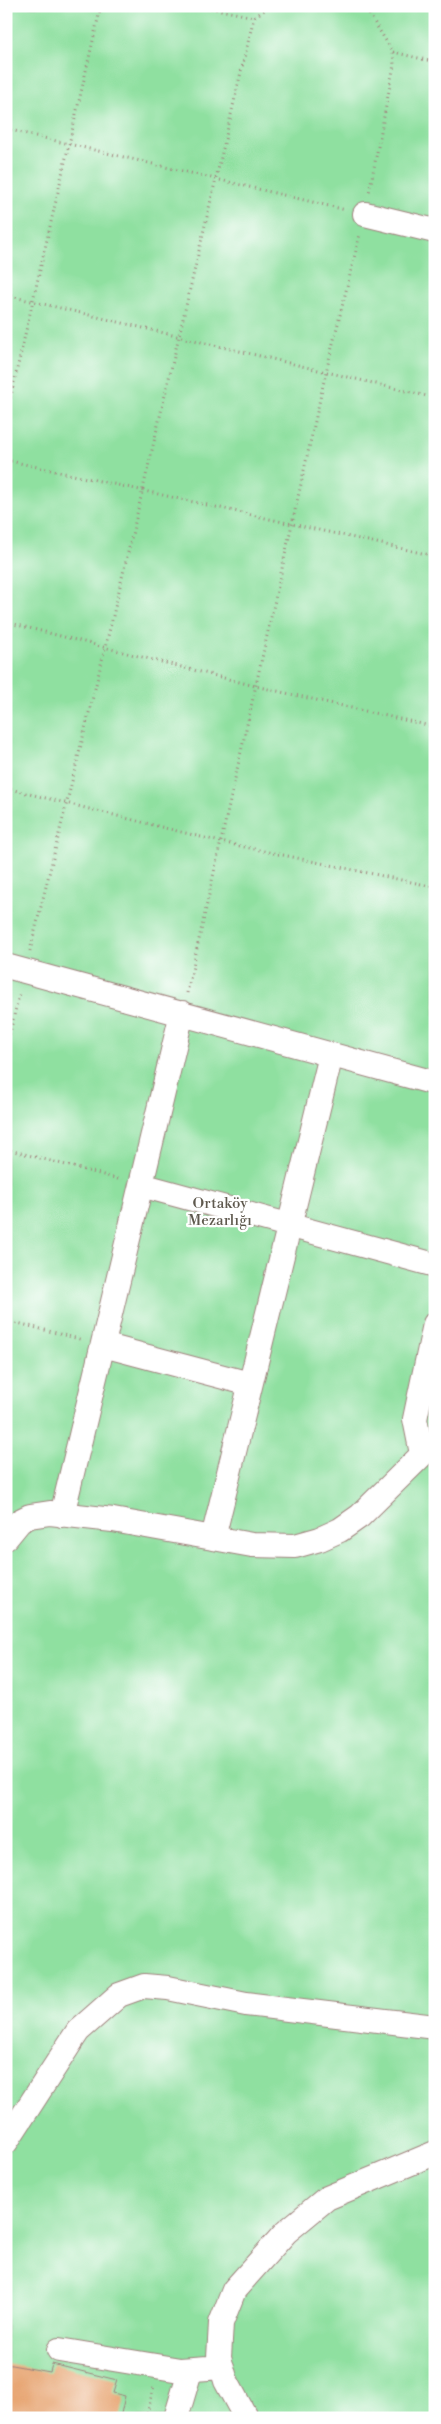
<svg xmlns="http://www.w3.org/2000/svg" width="441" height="2424" viewBox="0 0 441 2424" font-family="'Libre Bodoni',serif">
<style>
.green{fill:#8fe0a0;stroke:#6c8066}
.building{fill:#e7a572}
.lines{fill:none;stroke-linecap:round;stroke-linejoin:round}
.minor-casing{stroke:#a0827d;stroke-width:26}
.path{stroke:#a0827d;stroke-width:3;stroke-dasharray:1 4;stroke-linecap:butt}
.minor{stroke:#fff;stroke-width:24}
.labels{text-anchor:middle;stroke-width:4.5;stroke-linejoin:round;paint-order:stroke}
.park-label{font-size:15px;fill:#5f594e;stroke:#fff}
</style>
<rect width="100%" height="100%" fill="#fff"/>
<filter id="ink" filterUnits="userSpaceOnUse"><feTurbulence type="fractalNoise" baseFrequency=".02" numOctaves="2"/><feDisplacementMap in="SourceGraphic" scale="10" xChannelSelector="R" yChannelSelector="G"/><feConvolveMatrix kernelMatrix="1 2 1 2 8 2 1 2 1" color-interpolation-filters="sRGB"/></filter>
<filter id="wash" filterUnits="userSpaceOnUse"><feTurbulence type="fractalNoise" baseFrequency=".0096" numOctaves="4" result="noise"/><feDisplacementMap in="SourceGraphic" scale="20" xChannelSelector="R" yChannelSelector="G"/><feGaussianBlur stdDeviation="1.12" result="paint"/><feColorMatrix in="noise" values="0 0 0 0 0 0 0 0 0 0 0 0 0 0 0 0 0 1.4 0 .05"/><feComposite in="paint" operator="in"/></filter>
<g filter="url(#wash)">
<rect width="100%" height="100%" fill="#f7e5cf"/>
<path class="green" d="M6 6H435V2418H6Z"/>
<g id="blocks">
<path class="building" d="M6 2364 50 2372 52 2364 117 2380 113 2393 125 2396 120 2418H6Z"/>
</g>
</g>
<g filter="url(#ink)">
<use href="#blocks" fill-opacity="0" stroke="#a0827d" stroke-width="1"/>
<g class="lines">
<g class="minor-casing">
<path id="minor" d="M365 214 435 231
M6 966 435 1083
M141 1185 435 1265
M103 1345 250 1384
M422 1454 415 1419 435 1324
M62 1515 182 1013
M6 1538 20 1521 30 1516 50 1513 113 1520 252 1545 295 1546 320 1539 340 1530 360 1516 435 1442
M213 1538 331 1055
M6 2142 78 2031 119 1995 144 1986 168 1988 246 2004 435 2027
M59 2350 180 2370 222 2367
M176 2418 190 2371
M246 2418 226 2381 219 2358 221 2323 234 2290 286 2232 327 2198 435 2153"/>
</g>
<path class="path" d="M201 6 254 17 271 6
M364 6 393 52 394 65 369 193
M393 52 435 62
M6 129 346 210
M6 295 435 398
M6 417 101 6
M6 460 435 556
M6 622 255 686 435 727
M6 788 221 842 435 887
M30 951 113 616 254 17
M187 993 326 372 360 234
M6 1049 20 991
M6 1149 122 1180
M6 1320 83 1340
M146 2418 154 2386"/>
<use href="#minor" class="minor"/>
</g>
</g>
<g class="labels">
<g class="park-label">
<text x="220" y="1208">Ortaköy<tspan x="220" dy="17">Mezarlığı</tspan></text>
</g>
</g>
<rect width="441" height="2424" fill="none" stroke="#fff" stroke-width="25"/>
</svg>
